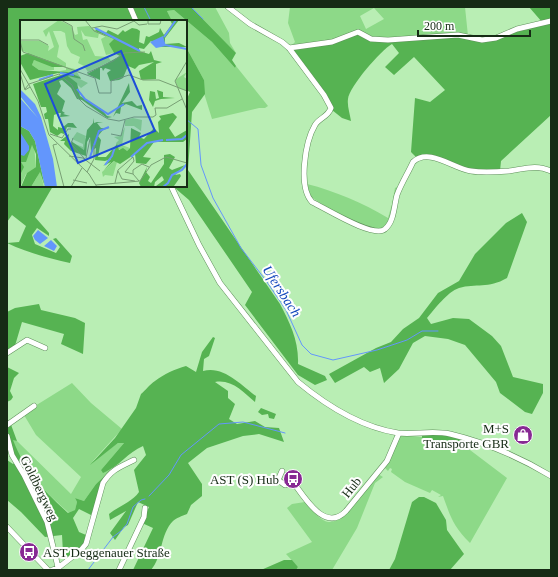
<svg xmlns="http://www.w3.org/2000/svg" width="558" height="577" viewBox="0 0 558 577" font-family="Georgia,serif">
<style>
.green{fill:#8dd988;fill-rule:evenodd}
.forest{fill:#56b352}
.water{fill:#6396fc}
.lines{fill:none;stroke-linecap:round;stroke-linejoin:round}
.stream{stroke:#6396fc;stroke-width:1}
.minor-casing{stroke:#60915c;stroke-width:6}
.minor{stroke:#fff;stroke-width:5}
.labels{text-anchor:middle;stroke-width:4;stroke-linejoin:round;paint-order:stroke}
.poi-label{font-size:13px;fill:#162b15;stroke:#fefefe;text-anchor:end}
.street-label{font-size:13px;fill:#162b15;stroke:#fefefe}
.water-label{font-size:14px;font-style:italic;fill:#1449bd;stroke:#fefefe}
.inset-river{fill:none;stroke:#6396fc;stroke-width:2}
.inset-road{fill:none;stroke:#78a074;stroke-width:1}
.view{fill:#1d4ed8;fill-opacity:0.15;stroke:#1d4ed8;stroke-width:2}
.inset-edge{fill:none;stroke:#162b15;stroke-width:2}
</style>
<rect width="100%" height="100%" fill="#b9eeb4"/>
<path class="green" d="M191 7H215L229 33 230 43 236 53Z
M290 7H465L468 36 441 35 400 36 389 40 332 42 289 48 295 42 288 23ZM374 8 384 19 366 29 360 16Z
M174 10 212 42 235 68 236 66 268 106 265 108H259L212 119 203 90 204 80 186 47V21H172L167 11Z
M307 184C335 191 363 203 388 218L392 204 395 188 399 186C396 198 394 218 386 227 375 238 325 206 314 199L309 195Z
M72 383 91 403 122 429 92 462 118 443H124L101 470 107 471 116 467 96 484 84 501 75 498 77 502 75 510 69 513C46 492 20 469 12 438L17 441 71 494 81 477 36 435 24 415 35 406Z
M400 435 422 437V440L447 445 456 444 470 450 507 478 470 543C453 526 451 518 443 496L438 497 441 495 432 490 430 493 405 482 391 472 392 469 390 468 388 471 385 468 393 453Z
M378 474 383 477 375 483 357 528 332 570H296L298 567 286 554 312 542 287 508 292 504 305 502C311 508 319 520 328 522 344 524 369 485 378 474Z"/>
<path class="forest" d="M7 7H127L134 21H21V186H53L35 217 49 233V236L37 228 32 235 35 244 56 253 60 247 53 239 56 238 72 256 70 263C48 258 28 253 7 243L19 242 26 226 12 215 7 222Z
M131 7H191L236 53 232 60 236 66 235 68 212 42 174 10 167 11 172 21H138Z
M529 7H551V115L501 161 500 171H471L441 160 417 158 411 152 415 98 430 102 445 90 414 57 394 75 385 67 399 53 392 44C381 50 349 87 348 99 347 106 350 114 351 121L342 118 332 110 288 48 318 45 358 34 388 41 400 36 441 35 482 41 542 22Z
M186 47 204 80 205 94 192 112 188 170 280 304C290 323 299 341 298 364L325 376 327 380 315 385 298 375 245 305 252 292 189 200 175 188 174 186H186V115L188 111 186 101 190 92 186 90Z
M522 213 527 222 507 278C488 289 476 283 459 288 447 292 435 309 427 318L431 324 453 318 469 319 492 336 501 346 513 377 543 384V393L532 414 525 412 500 393 496 382 465 345 448 339 425 336 413 343 399 369 384 383 380 368 370 372 364 367 335 383 329 374 376 348 391 342 403 329 419 318 438 293 459 281 475 254 506 223Z
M39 304 41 310 75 318 85 323 83 354 61 344 64 334 22 322 14 349 7 353V312L15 308Z
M213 337 215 338 209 356 204 359 203 371C223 365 241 385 256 396L255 402C243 392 232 379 215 382L228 391V398L235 404 229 419 237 424 255 421 265 427 279 428 284 442 259 434 243 436 207 448 188 463 202 484V496L191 505 187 514C182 516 176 518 173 521 160 534 163 556 151 570H133L153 528 142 523 149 507 138 502 128 525 124 527 115 540 110 533 126 511 110 520 109 514C119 506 132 502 139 492L134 470 146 455 143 446C128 452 119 467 103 473L101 470 124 443H118L90 465 115 438 136 408 141 394C146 390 149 385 155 381 164 374 175 369 186 366L196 372 202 352Z
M7 367 19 373 14 378 10 391 13 397 11 400 7 402Z
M261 408 276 414 274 419 269 418 268 414 262 415 258 412Z
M10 422 17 441 13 440C25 471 44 491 68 513L75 510 77 502 75 498 84 501 96 484 108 473 91 515 79 509 73 518 79 532 86 535C85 546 76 552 68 559L63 553 62 535 45 537 21 512 7 500V460L13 464 16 462 7 438V426Z
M422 433 462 437 473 445 470 450C454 443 438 444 422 440Z
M419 497H424L436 503 446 520 447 530 464 554 450 570H389L395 559 412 502Z
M284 560H292L298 567 296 570H261Z"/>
<path class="water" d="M38 230 48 238 40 244 35 240 33 236Z
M51 240 57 246 54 251 44 246Z"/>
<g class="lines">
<path class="stream" d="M144 7 151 21
M191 7 203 19
M186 119 198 129 201 165 213 198 241 248 267 282 286 310 302 345 311 354 333 360 377 350 407 340 422 331H438
M149 496 169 475 181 455 219 424 243 422 285 433
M88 570 113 537 121 531 127 524 133 507 141 500 145 499"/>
<g class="minor-casing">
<path id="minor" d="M130 7 136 21
M228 7 250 24 282 42 289 48 324 95 331 108C328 117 319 118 315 125 305 142 298 187 312 202 325 208 374 239 385 229 394 222 394 206 397 195 401 184 408 173 413 162 429 147 454 169 471 171 483 173 497 172 509 171 524 169 536 164 551 171
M289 48 332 42 358 32 371 39 388 40 458 35 482 40 496 38 517 29 551 21
M171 186 199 245 220 283 298 382C327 406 360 427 398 433 415 435 432 430 450 434 484 442 521 458 551 476
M7 353 27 340 45 348
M7 425 34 406
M7 436 12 455 24 475 47 522 57 563 58 568 52 570
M273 478 278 480 282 471
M278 480 285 485 293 482C305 498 325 533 346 511L387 461 399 433
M7 527 48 570
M58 568 81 550 86 544 103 483C112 469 120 467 134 460
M119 570 144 517 145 508"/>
</g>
<use href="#minor" class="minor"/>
</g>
<defs>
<g id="shop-disc" transform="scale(1)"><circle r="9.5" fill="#872993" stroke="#fefefe"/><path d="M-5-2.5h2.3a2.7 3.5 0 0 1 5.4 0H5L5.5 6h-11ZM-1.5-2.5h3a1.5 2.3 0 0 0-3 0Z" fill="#fff"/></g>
<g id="bus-disc" transform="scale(1)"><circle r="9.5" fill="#872993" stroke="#fefefe"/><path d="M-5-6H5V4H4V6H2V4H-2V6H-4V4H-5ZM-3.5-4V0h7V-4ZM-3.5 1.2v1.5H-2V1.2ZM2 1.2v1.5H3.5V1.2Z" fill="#fff"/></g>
</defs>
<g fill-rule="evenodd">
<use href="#shop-disc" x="523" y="435"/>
<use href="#bus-disc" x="293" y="479"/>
<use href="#bus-disc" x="29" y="552"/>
</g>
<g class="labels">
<g class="poi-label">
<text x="509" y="433">M+S<tspan x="509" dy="15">Transporte GBR</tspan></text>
<text x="279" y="484">AST (S) Hub</text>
<text x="43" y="557" text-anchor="start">AST Deggenauer Straße</text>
</g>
<g class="street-label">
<text transform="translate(351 487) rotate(-51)" y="5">Hub</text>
<text transform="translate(40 488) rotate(64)" y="5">Goldbergweg</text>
</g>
<g class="water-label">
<text transform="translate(282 291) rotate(57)" y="5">Ufersbach</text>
</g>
</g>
<g transform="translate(20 20)">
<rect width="167" height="167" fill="#b9eeb4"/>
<path d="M39 0 51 6 55 15 58 14 57 7 69 6 79 13 78 18 65 16 61 10 63 20 67 19 75 36 88 37 91 41 68 52 64 46 58 43 60 37 51 33 47 26 45 13 41 11H33L39 26 37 37 46 43V47L55 49 60 57 40 51 46 50V47L0 30V21H20L29 26 28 31 34 27 29 11 26 17 23 11ZM88 15 95 19 92 29 94 33 86 35 81 19ZM14 40 34 46V50H19L12 45ZM167 52 164 57 167 59V71L158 68 155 60ZM48 56 56 57 68 63 61 68ZM113 98 122 100 121 111 114 106H105V100ZM105 107 102 125 110 128 107 131 98 129 96 123 99 120 94 117 100 116ZM57 112 66 116 65 119 67 117 64 130 52 123 63 127V124L52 119ZM14 125 16 147 6 154 0 167V141V149L1 142H5L10 126ZM99 131 103 134 97 142 93 156 85 155 83 157 82 152 97 139ZM20 151 24 167H11L16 159Z" fill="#8dd988"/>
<path d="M150 0H159L145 18V24L159 23 167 27H139L131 21 124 29 119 28V31L129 34 131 31 134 40 142 42 136 44V59L121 60 119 51 134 42 119 45 115 49 108 46 103 58 99 60 90 61 87 53 91 50 85 48 83 51 82 48H80V60L67 54 100 36 94 33 89 24 94 19 75 11 77 9 86 13 88 10 98 15 103 10 105 12 112 8 117 9 120 11 119 22 124 24 126 16 129 17 139 12 140 8 144 15 152 4ZM8 33 46 47H32L14 40 12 45 19 50 47 52 60 57 61 59 48 56 57 63 60 76 81 89 87 96 92 97 87 98 62 80 57 79 51 68 42 60 39 61 41 66 37 74 45 81 42 91 45 93 43 94 50 96 40 97 41 93H39L34 95 33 106 38 110V107L42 108 48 103H53L57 108 47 107 44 114 41 113 37 116 30 112 28 99H25L24 94 27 92 26 87H21L13 64 44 54 38 53 10 60 0 42V36ZM109 63 110 72 102 83 112 81 117 86 122 85V90L106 84 101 87 100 94 96 93 93 97ZM137 70 143 72V77L155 78 141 79 135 81 133 87 129 80 130 71 135 72 136 79 139 78ZM153 93 157 97 149 108 155 117 167 110V119L163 122H134L123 137 131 138 126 144 116 143 115 134 100 144 94 141 84 150 91 142 83 146 91 139 85 141 75 140 76 128 71 131 70 117 67 122 66 136 51 131 44 124 45 121H40L49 114 48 121 51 126V121L64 130 67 110 73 103 74 98V103L77 102 83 103H77L81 108H89L83 110 78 116 81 120 78 137H86L97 124 99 130 103 128 107 131 110 128 111 108 121 113 119 117 124 119 134 108 139 113 138 102 141 99 139 96ZM0 106 9 111 15 121 25 167 20 152 11 167H1L7 153 16 147V134L12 125 6 142H1L4 147 1 153ZM150 134 155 137 149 148 152 150 165 145 155 155 160 154 161 156 154 166 158 167 136 166 144 160 142 156 135 162 134 167H118H121L119 163 127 147 126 152 130 157 128 161 131 163 144 144V135Z" fill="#56b352"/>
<path d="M143 16 146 26 136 28 130 22ZM0 69 15 84 21 97 33 139 37 167H25L15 121 9 111 0 106V78L18 98 0 76ZM0 112 9 126V130L4 136 1 135Z" fill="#6396fc"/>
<path class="inset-river" d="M75 8 120 31M144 17 156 0M145 25 167 29M40 53 54 55M19 60 33 55M57 69 65 79 88 94 104 84M146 120 162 119 167 115M70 137 79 111 89 107M111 137 127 123 143 120M85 145 92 136 95 127M143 167 148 163 152 155 162 150 167 144"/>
<path class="inset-road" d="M41 0 52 6 54 19 63 25 65 31M65 0 74 11 86 16M128 0V4H140L141 0M72 8 82 6 97 9 114 1 119 5 127 4M0 20H19L28 25M0 21 3 32 75 58 79 73H91V61L109 55 123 60H139L167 71M167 41 155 61 167 90M0 49 18 81 29 115 69 154 77 167M0 53 5 70 10 67M67 53 93 41 104 33 125 32M5 69 9 64 39 54 52 65 58 78 66 86 88 99 99 101 114 97H133L136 95 135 88H147L162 79M30 114 42 118 48 109H51M91 114 101 116 105 100M53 118 51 124 65 139M37 124 33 125 44 167M49 136 63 138 80 151M113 137 114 141 105 152 113 154M66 138 70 119M98 151 102 159 115 161M67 152 74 139V125M53 160 67 163M119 161 113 154V150L122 144 129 147M95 163 98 150 113 137M76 165 120 161 131 145 146 137 167 143M51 167 62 148"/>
<path class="view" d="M101 31 135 111 58 143 25 64Z"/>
<rect width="167" height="167" class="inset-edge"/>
</g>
<rect width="558" height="577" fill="none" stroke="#162b15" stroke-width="16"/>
<path d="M418 30v6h112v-6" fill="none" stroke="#162b15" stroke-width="2"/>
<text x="424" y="30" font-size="12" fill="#162b15" stroke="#fefefe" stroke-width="3" paint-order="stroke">200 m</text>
</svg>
